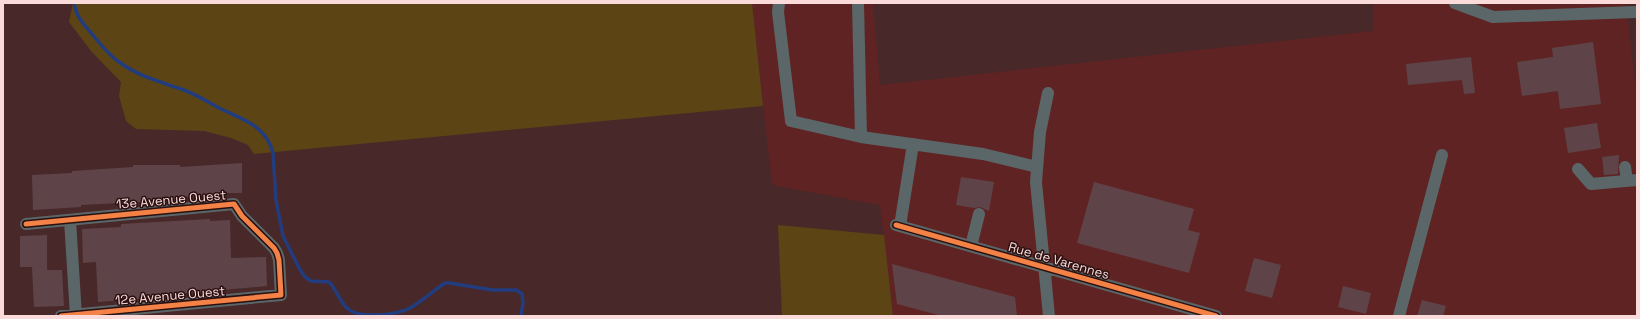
<svg xmlns="http://www.w3.org/2000/svg" width="1640" height="319" viewBox="0 0 1640 319" font-family="'Space Grotesk',sans-serif">
<style>
.built{fill:#602323}
.green{fill:#5d4415}
.lines{fill:none;stroke-linecap:round;stroke-linejoin:round}
.stream{stroke:#213d7f;stroke-width:3.5}
.building{fill:#5e4448}
.minor{stroke:#5b6668;stroke-width:12}
.cycleway-casing{stroke:#2a1010;stroke-width:8}
.cycleway{stroke:#f48246;stroke-width:5}
.labels{text-anchor:middle;stroke-width:3;stroke-linejoin:round;paint-order:stroke}
.street-label{font-size:13px;fill:#fadbd9;stroke:#2a1010}
</style>
<rect width="100%" height="100%" fill="#482829"/>
<path class="built" d="M752 3H873L880 85 1373 31 1374 3H1626L1637 101V316H893L880 205 772 185Z"/>
<path class="green" d="M73 3H752L763 106 254 154 248 145 231 138 204 131 136 129 126 121 119 96 121 82 91 51 69 22Z
M778 225 884 235 893 316H782Z"/>
<g class="lines">
<path class="stream" d="M74 3C76 17 83 23 92 34 100 44 109 55 119 62 138 76 160 82 181 89 194 93 206 101 219 108 241 119 266 125 273 153L276 200 283 236 299 268 305 277 311 281 329 282C337 290 339 301 348 309 360 319 396 315 410 308 422 301 433 291 445 283H449L493 290H516L522 294 523 303 521 316"/>
</g>
<path class="building" d="M1593 42 1601 104 1560 109 1558 91 1522 96 1517 62 1553 57 1552 48Z
M1471 57 1475 93 1464 94 1462 80 1408 85 1406 64Z
M1597 123 1601 148 1568 153 1564 128Z
M1619 155 1618 174 1604 175 1602 157Z
M242 163V193H223V194L180 197V199L142 200V202L81 205V207L33 210 32 175 72 173V171L133 167V165H180V167Z
M961 177 994 182 989 211 980 207 974 208 956 205Z
M1094 182 1194 209 1188 230 1200 233 1189 273 1077 243Z
M210 219V221L230 220 231 258 266 257 267 286 166 295V297L98 302 96 262 83 263 82 229 121 227V224Z
M47 235V270H62L64 306 34 307 32 267H20V236Z
M1254 258 1281 265 1272 298 1245 291Z
M892 264 1015 297 1017 316H942L897 304Z
M1343 286 1371 293 1366 314 1338 307Z
M1422 300 1446 306 1443 316H1417Z"/>
<g class="lines">
<path class="minor" d="M779 3 778 12 791 121 861 137 983 154 1037 167
M858 3 861 137
M1455 3 1493 17 1636 12
M1048 93 1040 132 1036 182 1049 316
M1625 167 1627 181
M1578 169 1591 184 1637 180
M70 220 76 316
M26 224 234 204 242 216 274 248 277 253 279 260 281 295 61 316
M896 225 1216 316
M900 226 913 144
M971 246 979 214
M1399 316 1442 155"/>
<g class="cycleway-casing">
<path id="cycleway" d="M26 224 234 204 242 216 274 248 277 253 279 260 281 295 61 316
M896 225 1216 316"/>
</g>
<use href="#cycleway" class="cycleway"/>
</g>
<g class="labels">
<g class="street-label">
<text transform="translate(171 199) rotate(-5)" y="5">13e Avenue Ouest</text>
<text transform="translate(1059 260) rotate(16)" y="5">Rue de Varennes</text>
<text transform="translate(170 295) rotate(-5)" y="5">12e Avenue Ouest</text>
</g>
</g>
<rect width="1640" height="319" fill="none" stroke="#fadbd9" stroke-width="8"/>
</svg>
